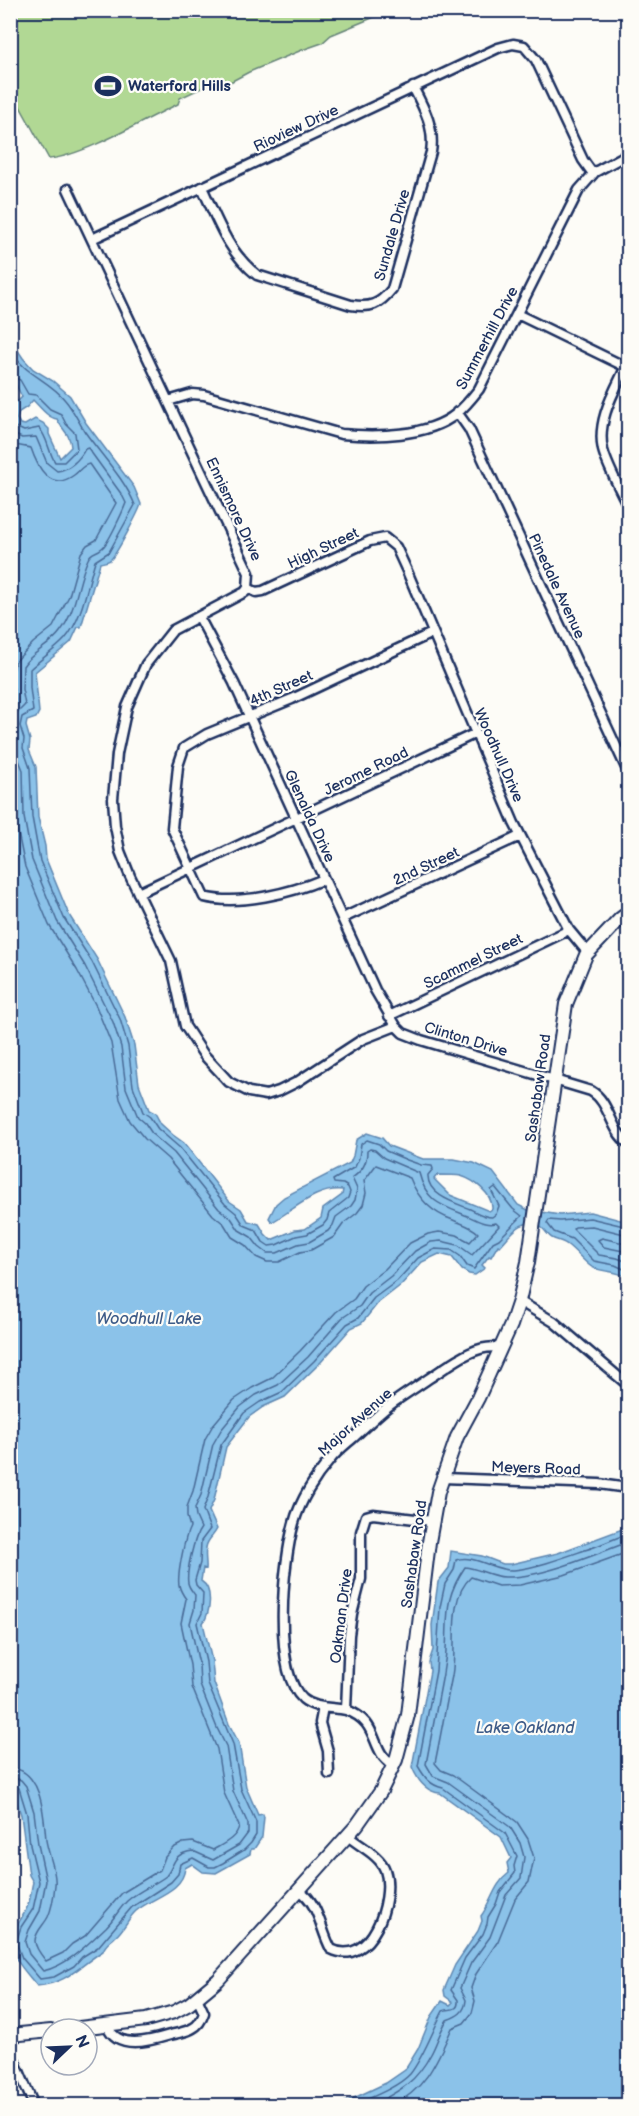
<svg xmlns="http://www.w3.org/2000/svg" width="639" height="2116" viewBox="0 0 639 2116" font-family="'Balsamiq Sans',sans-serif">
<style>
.green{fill:#b1d894;stroke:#668479;stroke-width:1.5}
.water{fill:#8bc2e9;stroke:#5e87b1;stroke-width:1.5;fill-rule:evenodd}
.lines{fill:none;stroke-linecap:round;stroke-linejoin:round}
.shore{stroke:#486a96;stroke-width:1.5}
.street-casing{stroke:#1b2f5e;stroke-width:13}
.secondary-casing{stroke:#1b2f5e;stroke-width:16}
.street{stroke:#fdfcf7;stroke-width:8}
.secondary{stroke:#fdfcf7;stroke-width:12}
.labels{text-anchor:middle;stroke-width:4.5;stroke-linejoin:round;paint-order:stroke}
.poi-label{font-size:15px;font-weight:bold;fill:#1b2f5e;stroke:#fdfcf7;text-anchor:start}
.street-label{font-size:15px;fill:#1b2f5e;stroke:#fdfcf7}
.water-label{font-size:16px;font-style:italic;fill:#3d5b88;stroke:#fdfcf7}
</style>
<rect width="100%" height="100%" fill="#fdfcf7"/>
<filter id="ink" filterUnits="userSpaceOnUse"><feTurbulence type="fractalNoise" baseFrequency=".0167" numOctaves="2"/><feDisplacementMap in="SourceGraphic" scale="12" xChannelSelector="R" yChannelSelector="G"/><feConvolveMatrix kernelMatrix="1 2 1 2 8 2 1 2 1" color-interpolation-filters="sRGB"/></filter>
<g filter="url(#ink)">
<path class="green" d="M10 11 11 10 389 11 331 35 322 43 302 50 249 72 219 88 212 83 180 98 178 104C144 120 85 155 49 159L11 90Z"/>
<path class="water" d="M11 340 23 358 33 369 53 381 70 396 86 423 134 487 141 504C140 510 115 557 110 560 109 561 101 563 100 563L81 627H78L71 642 35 672 39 712 36 718 27 721 26 726 30 740 29 750 36 767 38 817 45 846 46 859 69 915 97 959 125 1017 134 1045 139 1084 149 1110 155 1113 161 1124 173 1135 184 1143 229 1201 241 1209 248 1221 259 1224 265 1234 271 1240 295 1230 305 1229 321 1218 323 1209 342 1195 343 1190C316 1187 294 1210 272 1222L269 1218 276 1204 284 1197 350 1163 353 1156 356 1140 367 1133 382 1138 389 1146 423 1159H454L474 1163 493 1172 518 1205 528 1210 560 1215 590 1212 628 1222V1278C615 1269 597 1273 589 1265 582 1259 576 1252 569 1246 564 1241 558 1241 552 1238 548 1236 546 1231 542 1228 523 1215 512 1233 500 1246L498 1245 491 1257 489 1256 482 1265 485 1268 475 1275 469 1274 462 1270 452 1257 439 1254 422 1262 401 1285 378 1303 362 1323 351 1328 321 1362 285 1397 263 1407 249 1417 226 1447 214 1500 209 1511 217 1529C214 1535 210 1538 208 1542 203 1550 207 1561 206 1569L203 1568 201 1581C214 1589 210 1613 203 1623L212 1661 214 1683 229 1724 239 1743 246 1787 258 1815 263 1814 264 1817 262 1837 254 1849H251L250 1854 216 1873 203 1872 192 1864 185 1868C183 1892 152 1897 136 1911 128 1918 124 1930 115 1937 110 1942 105 1944 103 1951 79 1966 67 1984 37 1986 30 1977 22 1969 17 1960 3 1935 20 1926 28 1905 31 1897 31 1889 33 1882L29 1875 21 1815 11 1784 10 399 14 398 17 402 22 397 16 385 11 381ZM33 400C40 407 48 418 57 419 62 430 70 433 71 447L60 458 49 434V429L43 423 35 419 25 425 20 424 17 419 19 412 27 407ZM437 1175C444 1175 455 1175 461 1176 474 1180 493 1194 492 1209L489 1211 450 1195 434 1179Z
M625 1528 628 1529V2105H339L386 2083 405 2070 418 2049 431 2017 442 2001 450 2005 453 2002 445 1996 444 1990 455 1965 478 1931 482 1921 481 1916C492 1901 494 1884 509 1873L507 1863 511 1858 501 1837 440 1793C426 1792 417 1779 412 1767L430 1671 429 1662 433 1650 432 1625 438 1582 449 1568 451 1551 482 1556 503 1564H511L558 1553Z"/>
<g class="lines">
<path class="shore" d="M10 350C26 376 48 379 65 400 73 409 78 421 85 432 101 455 124 478 135 505L109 552 95 561C87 586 83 618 65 639 55 650 41 659 30 669V688L33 711 22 717 20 726 24 739 23 748 30 768 32 817 40 861 64 918 92 962 120 1019 128 1046 133 1086 143 1112 150 1117 158 1129 180 1148 225 1204 236 1213 244 1225 256 1230 263 1242 269 1246 276 1245 296 1236 307 1234 323 1225 327 1220 329 1213 348 1198 350 1192 348 1187 343 1184 334 1183 333 1180 355 1167 359 1158 361 1144 367 1140 379 1144 386 1151 407 1160 421 1165 432 1166 433 1169 428 1175C427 1195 455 1203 470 1209 477 1212 483 1217 492 1217L496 1214 499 1206 491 1190 495 1187 513 1209 522 1216 499 1239 493 1242 474 1269 467 1266 460 1256 451 1250 435 1249 418 1258 397 1281 374 1298 358 1318 347 1324 314 1361 282 1392 260 1402 244 1413 221 1445 208 1497 203 1510 210 1529 201 1541 200 1563 195 1580 196 1585 203 1593 202 1613 197 1623 206 1662 208 1684 233 1744 241 1789 256 1822V1835L251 1843 244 1850 223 1863 215 1867H209L193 1858 180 1864 178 1874 171 1882 132 1907 98 1947 82 1957 74 1966 54 1977 40 1979 22 1958 16 1942 21 1927 33 1909 39 1882 30 1845 27 1814 19 1788 10 1785
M10 376 20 380 28 394 36 395 50 409 61 414 66 424 75 433 77 449 64 462H55C48 451 48 438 39 428L24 431 15 427 11 419 13 407 10 405
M10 433 22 438 36 437 47 463 57 471C69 470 80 459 85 449L88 448 122 495 126 503C123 511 108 544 102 548 97 553 91 551 88 559 77 583 77 610 60 632 50 646 32 652 23 666L22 689 25 705 16 714 12 726 16 739V753L23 770 24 817 32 860 57 921 85 966 113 1022 121 1047 126 1088 138 1117 145 1123 153 1135 174 1153 219 1209 231 1218 239 1230 251 1237 259 1247 267 1253H277L298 1244 309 1242 328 1231 333 1225 336 1217 351 1206 355 1200 357 1189 352 1178C362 1171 367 1164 367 1151L370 1149 375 1150 384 1158 419 1173C426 1201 440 1205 465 1215 477 1219 484 1226 496 1223L499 1226 472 1255 458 1245 441 1241 431 1242 415 1251 391 1276 369 1293 360 1306 342 1318 308 1357 278 1385 256 1395 240 1407 221 1430 213 1444 201 1495 195 1508 196 1517 201 1528C194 1537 186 1572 188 1583 189 1588 193 1592 195 1595L194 1610 190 1623 199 1664 200 1685 217 1728 226 1746 233 1791 248 1824V1833L239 1845 213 1860 193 1851C171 1854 176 1864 166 1876 154 1885 138 1891 127 1901 119 1909 114 1919 106 1927 89 1943 67 1966 43 1971L29 1954 25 1942 29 1930 40 1911 46 1881 38 1844 34 1812 26 1786 21 1780 10 1777
M10 444 31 448C37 466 50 493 74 475 80 471 81 466 89 464L116 503 96 540 87 545 81 553 69 596 53 627 33 643 15 662 12 676 15 701 10 706
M10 764 14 771 15 818 25 867 49 925 77 970 96 1006 111 1043 120 1099 130 1121 145 1139 168 1159 213 1215 224 1224 232 1237 245 1245 256 1257 267 1262H279L300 1252 311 1250 334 1237 344 1223 357 1213 363 1205 366 1193 364 1181 376 1165 410 1178C418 1199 432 1213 453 1220 462 1224 471 1226 478 1233L470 1242 457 1235 439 1232 428 1234 410 1243 385 1269 363 1286 354 1299 336 1312 300 1351 272 1378 252 1388 234 1400 213 1425 205 1439 193 1491 187 1507V1517L190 1527C185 1536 177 1575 179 1585 180 1590 183 1595 186 1599L181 1623 190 1665 192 1687 217 1749 224 1793 239 1826C237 1838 223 1844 213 1850L193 1842 183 1843 173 1848 165 1857 160 1870 122 1893 85 1936 72 1944 63 1953 46 1961C42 1956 35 1948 35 1941 35 1932 44 1925 48 1917 52 1908 54 1895 55 1885 57 1872 48 1854 46 1840 44 1816 42 1769 10 1768
M628 1227 590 1218 560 1221 549 1220 547 1223 554 1232 572 1239 594 1261 615 1265 628 1271
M628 1235 592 1226 575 1227 573 1229 599 1255 617 1258 628 1262
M628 1244 602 1238 598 1240 604 1247 628 1252
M352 2106C369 2098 397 2088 410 2074 423 2058 433 2030 443 2011 450 2008 459 2012 458 2000L451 1990 465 1958 483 1934 487 1924 488 1917 496 1904 500 1892 515 1873 514 1866 517 1856 505 1833 443 1788C430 1785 425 1778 418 1766L436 1671 440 1607 445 1584 454 1570 456 1560C474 1553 495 1572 514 1570 538 1567 562 1558 585 1550 600 1546 614 1538 628 1534
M371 2106C399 2091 415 2084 431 2054 437 2043 440 2031 447 2020 457 2016 465 2013 466 2000L460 1988 471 1963 490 1937 506 1895 521 1878 524 1857 520 1843 510 1827 448 1782 433 1776 426 1764 443 1674C444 1665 446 1658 446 1650 448 1614 444 1598 465 1567 478 1568 491 1577 505 1577 539 1579 596 1554 628 1542
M391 2106C426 2090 437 2061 452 2028L464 2023 472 2013 475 2001 471 1988 476 1974 498 1941 515 1899 529 1882 534 1858 528 1839 517 1822 453 1775 441 1770 435 1763C441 1734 446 1705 452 1676 458 1645 446 1600 471 1577L498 1586 520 1585 564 1575 628 1552"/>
<g class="street-casing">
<path id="street" d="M202 187C217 220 228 252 257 275L351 305C371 308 379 305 392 289L431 152C435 128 424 108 413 87
M68 189 249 573 248 588 245 592 173 630 146 664 127 707 117 754 113 799 115 826 120 851 130 876 171 961 185 1026 204 1055 229 1082 249 1092 266 1095 279 1091 297 1082 363 1039 396 1026
M92 239 498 48 513 44 524 46 536 60 583 160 593 174
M517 314 628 368
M628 362C616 389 596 419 603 450 607 466 621 491 628 506
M168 401 192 394 204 395 341 434C375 437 428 437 456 414 465 407 472 398 479 389L579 190 595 172 628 154
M457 412 469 429 628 772
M248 588 256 592 263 591 370 541 385 538 396 547 407 571 514 823 569 930 588 953
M199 617 234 683 375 990 396 1026 403 1033 421 1040 591 1091C610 1102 610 1130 628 1143
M324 879C291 893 239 906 204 897L172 828 178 766 184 748 207 734 292 699 432 633
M138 893 474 734
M343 918 520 836
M389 1016 569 930
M519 1301 554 1322 628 1385
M443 1478 599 1484 628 1488
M323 1707 320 1723 328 1751 329 1774
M346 1710C332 1707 315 1709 303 1699 272 1671 283 1561 294 1523 300 1501 315 1477 330 1460 336 1452 345 1445 353 1438 365 1427 377 1415 390 1405 403 1395 418 1386 431 1377 451 1364 476 1343 500 1348
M393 1765C369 1751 381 1722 346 1710L349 1635 352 1614 361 1579V1532L366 1516 373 1514 432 1521
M299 1890C319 1903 320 1929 331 1949 371 1969 395 1899 385 1870 380 1855 359 1846 348 1836
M107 2025C117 2051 150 2041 170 2035 178 2033 187 2032 193 2028 199 2025 202 2019 204 2013L197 1998
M10 2050 34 2106"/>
</g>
<g class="secondary-casing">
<path id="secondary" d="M71 2029 146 2020 174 2012 189 2004 218 1980 299 1890 357 1825 381 1791 396 1760 408 1715 429 1542 438 1492 457 1437 478 1398 511 1325 519 1301 528 1262 566 1004 586 955 620 919 628 913
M10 2035 51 2031"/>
</g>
<use href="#street" class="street"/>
<use href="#secondary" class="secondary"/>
</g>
</g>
<defs>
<g id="stadium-bare" transform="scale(2.07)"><path d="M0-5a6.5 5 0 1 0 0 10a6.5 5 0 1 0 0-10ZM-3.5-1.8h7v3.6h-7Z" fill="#1b2f5e" stroke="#fdfcf7" stroke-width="2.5" paint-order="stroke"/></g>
</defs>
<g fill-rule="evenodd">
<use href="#stadium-bare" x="108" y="86"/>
</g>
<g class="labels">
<g class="poi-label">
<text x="128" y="91">Waterford Hills</text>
</g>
<g class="street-label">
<text transform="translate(296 128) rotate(-25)" y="5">Rioview Drive</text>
<text transform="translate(392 235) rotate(-74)" y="5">Sundale Drive</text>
<text transform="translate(487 338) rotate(-62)" y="5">Summerhill Drive</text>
<text transform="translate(234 509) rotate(65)" y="5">Ennismore Drive</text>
<text transform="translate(323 548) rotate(-25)" y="5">High Street</text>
<text transform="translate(557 586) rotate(65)" y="5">Pinedale Avenue</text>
<text transform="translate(281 688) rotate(-24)" y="5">4th Street</text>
<text transform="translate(499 755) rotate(66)" y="5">Woodhull Drive</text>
<text transform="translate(366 771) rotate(-26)" y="5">Jerome Road</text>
<text transform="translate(310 816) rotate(65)" y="5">Glenalda Drive</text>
<text transform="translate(426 866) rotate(-25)" y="5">2nd Street</text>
<text transform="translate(473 961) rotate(-26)" y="5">Scammel Street</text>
<text transform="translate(466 1039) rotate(17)" y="5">Clinton Drive</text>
<text transform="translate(538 1088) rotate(-82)" y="5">Sashabaw Road</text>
<text transform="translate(355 1422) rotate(-42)" y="5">Major Avenue</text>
<text transform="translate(536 1468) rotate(2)" y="5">Meyers Road</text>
<text transform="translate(414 1554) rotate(-82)" y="5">Sashabaw Road</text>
<text transform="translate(341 1616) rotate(-83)" y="5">Oakman Drive</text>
</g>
<g class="water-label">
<text x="149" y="1324">Woodhull Lake</text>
<text x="525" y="1733">Lake Oakland</text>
</g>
</g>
<rect width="639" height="2116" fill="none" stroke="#fdfcf7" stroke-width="36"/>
<rect x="18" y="18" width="603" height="2080" fill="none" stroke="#1b2f5e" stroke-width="2" filter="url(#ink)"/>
<g transform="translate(69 2047) rotate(67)"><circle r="28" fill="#fdfcf7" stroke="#a3aaba" stroke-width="1.5"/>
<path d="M0-4.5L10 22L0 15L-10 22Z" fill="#1b2f5e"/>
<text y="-9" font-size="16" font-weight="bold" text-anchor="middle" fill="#1b2f5e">N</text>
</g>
</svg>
